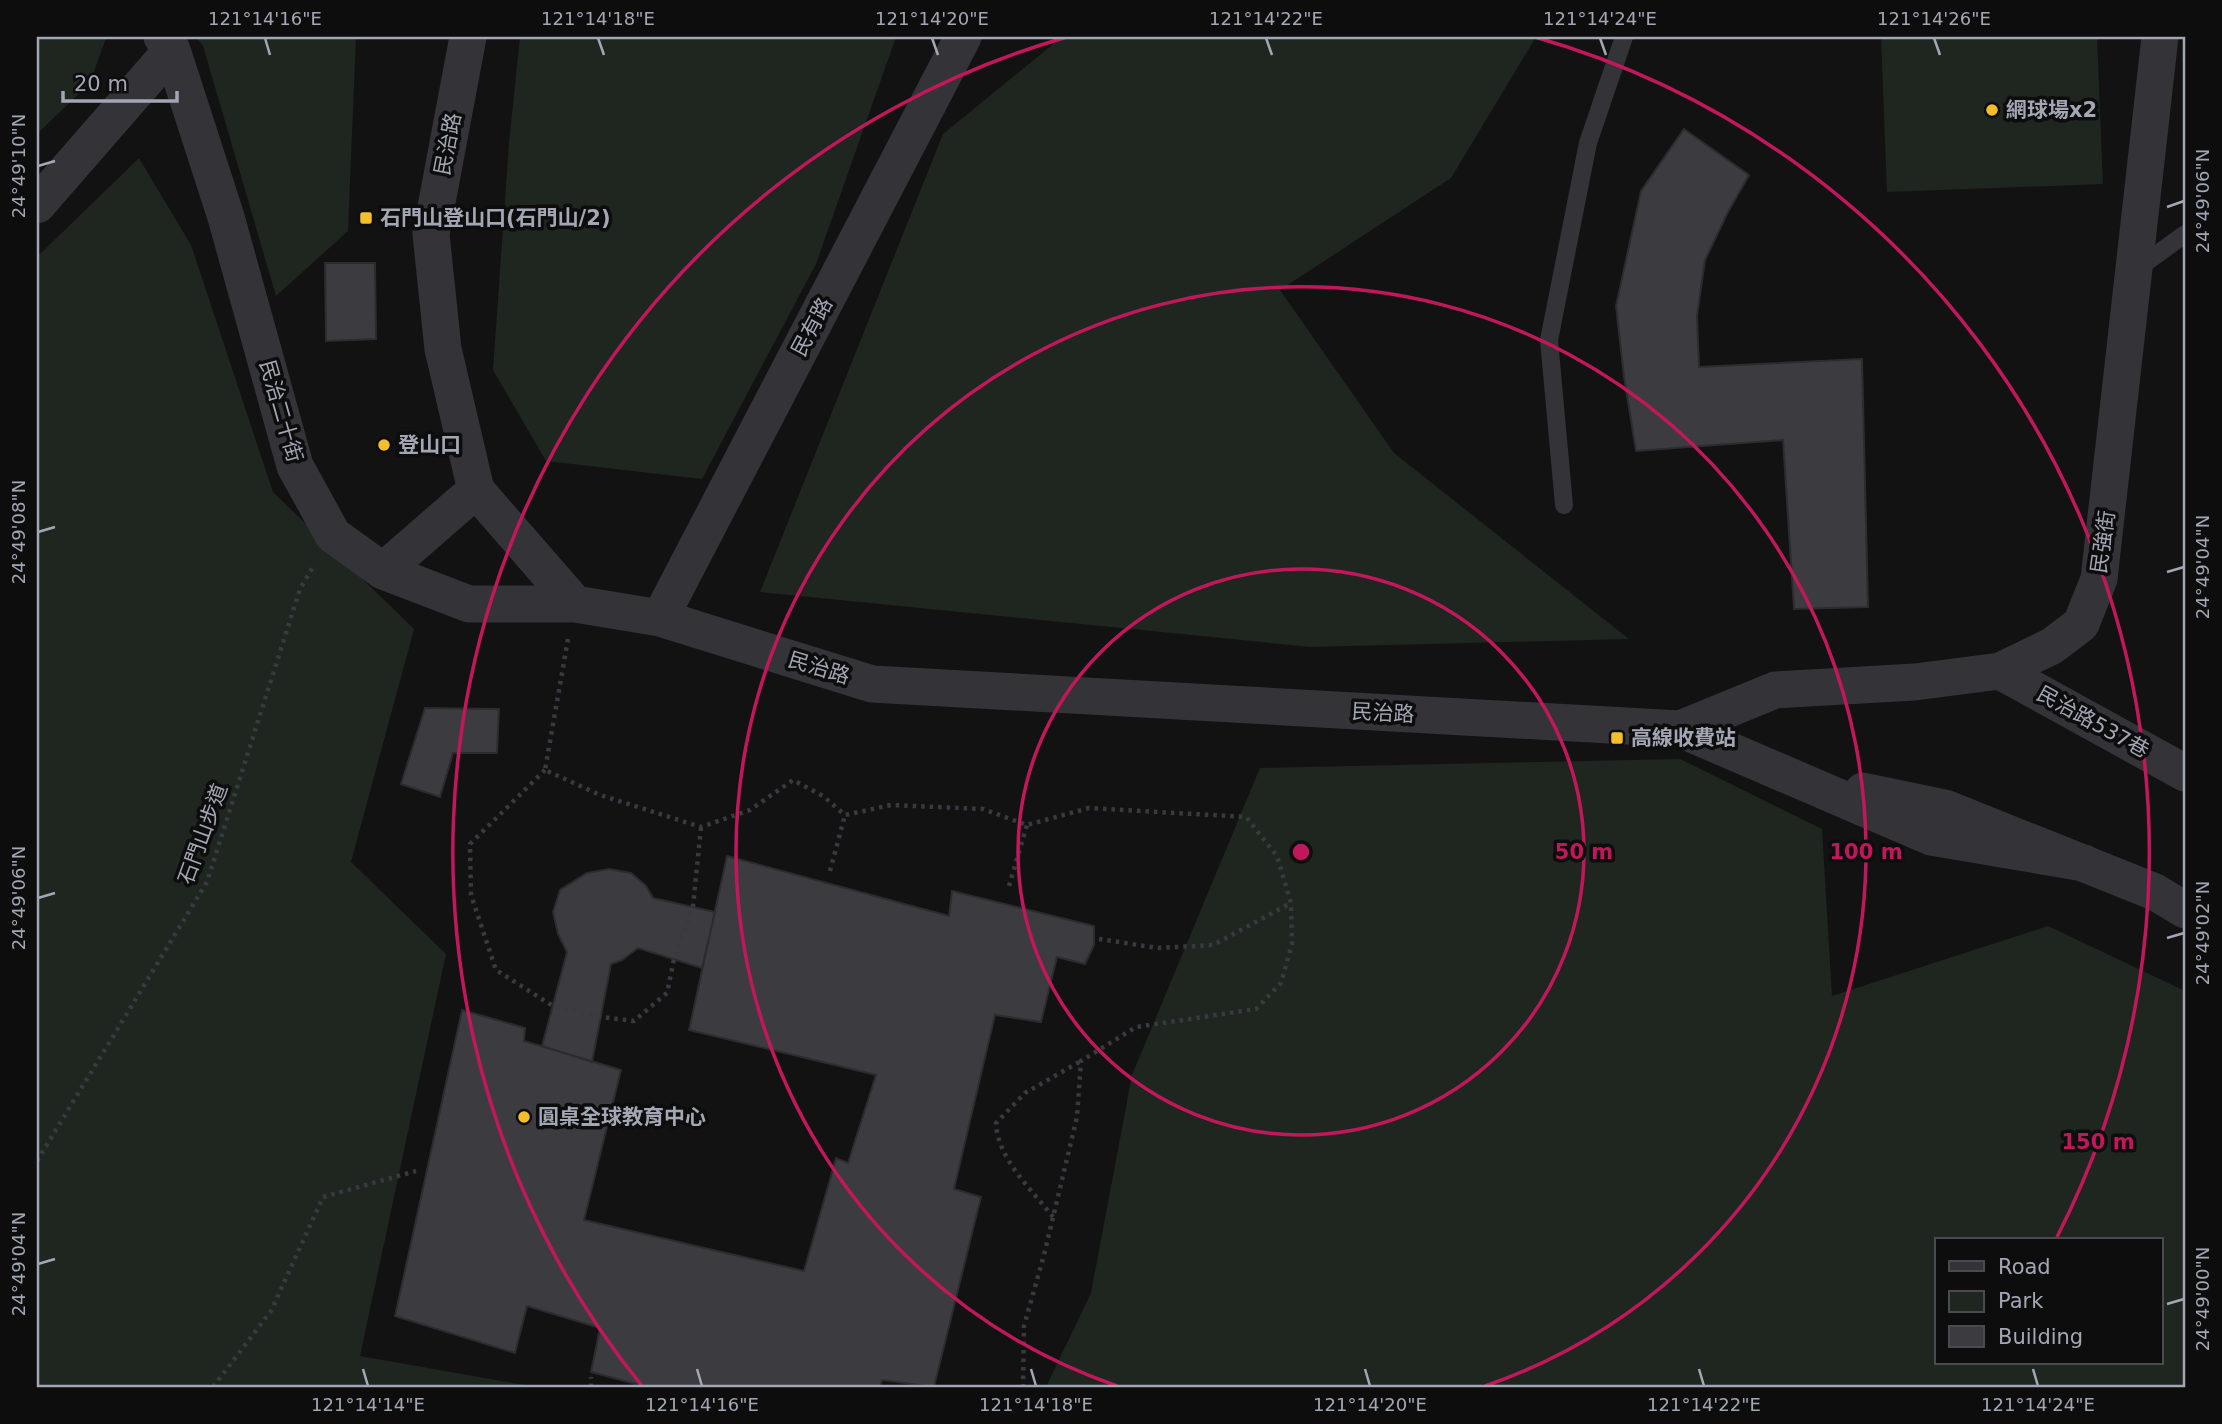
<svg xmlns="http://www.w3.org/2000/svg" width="2222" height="1424" viewBox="0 0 2222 1424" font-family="'DejaVu Sans','Noto Sans TC',sans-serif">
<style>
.green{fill:#1e261f;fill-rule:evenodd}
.building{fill:#3c3c40;stroke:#2c2c2f;stroke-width:2}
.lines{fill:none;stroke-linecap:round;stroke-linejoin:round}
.path{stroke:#393a3f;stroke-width:4.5;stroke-dasharray:3.5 5;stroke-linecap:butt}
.lane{stroke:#333338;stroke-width:18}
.street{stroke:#333338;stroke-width:37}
.ticks{fill:none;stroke:#a3a7b4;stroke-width:2.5}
.ring{fill:none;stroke:#c2185b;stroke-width:3.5}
.poi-dot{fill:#f3bd2b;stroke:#0d0d0e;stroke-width:2.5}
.labels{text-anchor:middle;stroke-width:7;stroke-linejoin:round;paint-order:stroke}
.poi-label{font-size:21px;font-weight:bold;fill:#a3a7b4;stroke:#0d0d0e;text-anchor:start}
.street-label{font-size:21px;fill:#a3a7b4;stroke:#0d0d0e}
.centre{fill:#c2185b;stroke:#0d0d0e;stroke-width:3.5}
.ring-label{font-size:21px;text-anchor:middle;font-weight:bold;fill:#c2185b;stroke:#0d0d0e;stroke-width:7;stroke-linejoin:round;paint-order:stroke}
.neatline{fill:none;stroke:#a3a7b4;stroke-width:2.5}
.ticks-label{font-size:18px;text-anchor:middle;fill:#a3a7b4}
</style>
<rect width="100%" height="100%" fill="#121213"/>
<path class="green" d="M37 37 106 38 90 83 37 134Z
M196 37H356L348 231 276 296 203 46Z
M520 37H896L816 264 702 479 546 461 493 370 509 143Z
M1062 37H1536L1451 178 1280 290 1394 453 1629 639 1311 647 760 592 943 134Z
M1881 37H2097L2103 184 1887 192Z
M139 158 191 245 273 492 414 629 351 862 446 954 360 1356 536 1387H37V257Z
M1680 759 1822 829 1832 996 2048 926 2185 991V1387H1046L1091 1293 1132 1075 1260 768ZM2161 1240V1363H1937V1240Z"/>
<path class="building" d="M1684 129 1749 175 1728 212 1705 260 1697 315 1699 367 1862 359 1868 607 1794 609 1783 440 1636 451 1624 377 1616 306 1641 191Z
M325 263H375L376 339 326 341Z
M425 708 499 709 497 753H453L440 797 401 784Z
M727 856 949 916 952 891 1094 926V945L1085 964 1057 957 1041 1022 995 1015 954 1189 981 1197 934 1387 882 1380 880 1387H647L591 1372 600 1328 527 1306 515 1353 395 1316 462 1010 525 1028 524 1041 621 1070 584 1220 804 1271 836 1158 848 1163 876 1075 689 1030Z
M609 869 631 873 646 886 653 898 715 912 702 968 638 948 622 960 611 964 592 1062 542 1046 567 952 558 934 553 912 560 890 587 873Z"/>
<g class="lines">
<path class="path" d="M568 639 545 770 600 795 701 827 750 810 793 780 823 796 845 815 891 805 983 809 1027 825 1089 808 1246 817 1277 856 1291 903 1292 944 1281 983 1256 1009 1136 1027 1081 1061 1077 1117 1044 1255 1024 1326 1023 1387
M545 770 470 844 471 895 496 970 553 1006 601 1017 634 1021 667 993 674 959 693 906 701 827
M830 871 845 815
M1009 886 1027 825
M1099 939 1158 948 1213 945 1291 903
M37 1161 207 882 300 589 314 565
M1053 1217C1032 1190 997 1158 996 1123L1025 1093 1081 1061
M213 1387 271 1311 323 1197 416 1171
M591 1387V1377"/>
<path class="lane" d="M2134 271 2185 234
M1564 505 1549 340 1588 143 1624 37"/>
<path class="street" d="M162 37 172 50 226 217 295 466 333 535 383 571 469 604H575
M468 37 431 234 443 349 476 490 575 604 660 618 872 684 1680 729 1931 837 2084 863
M37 205 172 50
M383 571 476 490
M660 618 963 37
M2000 671 2185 773
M1680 729 1775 690 1915 682 2000 671 2052 646 2081 624 2099 579 2160 37
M1863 791 1945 808 2155 892 2185 910"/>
</g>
<path class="ticks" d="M265 38 270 55M598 38 604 55M932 38 938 55M1266 38 1272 55M1600 38 1606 55M1934 38 1940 55M38 166 55 161M2167 207 2184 201M38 532 55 527M2167 572 2184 567M38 898 55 893M2167 938 2184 933M38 1264 55 1259M2167 1304 2184 1299M363 1369 368 1386M697 1369 702 1386M1031 1369 1036 1386M1365 1369 1370 1386M1699 1369 1704 1386M2033 1369 2038 1386"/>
<g class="ring">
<circle cx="1301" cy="852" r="283"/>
<path d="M1117 1386A565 565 0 1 1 1485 1386"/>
<path d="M642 1386A848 848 0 0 1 1067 37M1535 37A848 848 0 0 1 2057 1237"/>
</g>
<g class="poi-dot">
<circle cx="1992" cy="110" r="7"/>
<rect x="359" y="211" width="14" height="14" rx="3.5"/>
<circle cx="384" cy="445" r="7"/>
<rect x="1610" y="731" width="14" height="14" rx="3.5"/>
<circle cx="524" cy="1117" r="7"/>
</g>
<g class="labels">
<g class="poi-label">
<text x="2006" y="117">網球場x2</text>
<text x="380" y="225">石門山登山口(石門山/2)</text>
<text x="398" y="452">登山口</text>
<text x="1631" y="745">高線收費站</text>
<text x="538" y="1124">圓桌全球教育中心</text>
</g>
<g class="street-label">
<text transform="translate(448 144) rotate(-79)" y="7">民治路</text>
<text transform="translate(812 327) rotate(-62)" y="7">民有路</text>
<text transform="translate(281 411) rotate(74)" y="7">民治二十街</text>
<text transform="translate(2103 542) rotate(-82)" y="7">民強街</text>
<text transform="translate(819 668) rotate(17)" y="7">民治路</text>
<text transform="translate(1383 713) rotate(3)" y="7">民治路</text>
<text transform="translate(2093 722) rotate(29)" y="7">民治路537巷</text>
<text transform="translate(203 834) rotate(-70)" y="7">石門山步道</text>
</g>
</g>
<circle cx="1301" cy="852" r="10" class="centre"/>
<g class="ring-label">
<text x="1584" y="859">50 m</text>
<text x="1866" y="859">100 m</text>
<text x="2098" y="1149">150 m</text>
</g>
<rect width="2222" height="1424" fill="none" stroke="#0d0d0e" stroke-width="77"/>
<rect x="1935" y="1238" width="228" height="126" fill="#0d0d0e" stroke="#494b50" stroke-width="2"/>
<rect x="1949" y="1261" width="35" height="10" fill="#333338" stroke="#494b50" stroke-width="2"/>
<text x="1998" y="1274" font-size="21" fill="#a3a7b4">Road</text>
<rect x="1949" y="1291" width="35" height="21" fill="#1e261f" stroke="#494b50" stroke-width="2"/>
<text x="1998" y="1308" font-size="21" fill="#a3a7b4">Park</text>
<rect x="1949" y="1326" width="35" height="21" fill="#3c3c40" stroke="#494b50" stroke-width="2"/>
<text x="1998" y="1344" font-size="21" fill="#a3a7b4">Building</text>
<path d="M63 91v10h114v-10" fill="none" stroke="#a3a7b4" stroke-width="3.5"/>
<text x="74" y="91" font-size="21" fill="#a3a7b4" stroke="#0d0d0e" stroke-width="5" paint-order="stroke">20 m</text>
<rect x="38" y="38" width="2146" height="1348" class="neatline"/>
<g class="ticks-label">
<text x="265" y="25">121°14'16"E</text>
<text x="598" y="25">121°14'18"E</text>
<text x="932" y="25">121°14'20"E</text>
<text x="1266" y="25">121°14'22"E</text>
<text x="1600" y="25">121°14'24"E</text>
<text x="1934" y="25">121°14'26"E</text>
<text transform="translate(19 166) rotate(-90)" y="6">24°49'10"N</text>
<text transform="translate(2203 201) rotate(-90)" y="6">24°49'06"N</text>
<text transform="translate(19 532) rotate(-90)" y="6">24°49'08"N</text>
<text transform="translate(2203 567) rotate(-90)" y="6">24°49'04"N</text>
<text transform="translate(19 898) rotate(-90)" y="6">24°49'06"N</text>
<text transform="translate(2203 933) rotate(-90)" y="6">24°49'02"N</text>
<text transform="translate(19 1264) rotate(-90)" y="6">24°49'04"N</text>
<text transform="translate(2203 1299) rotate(-90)" y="6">24°49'00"N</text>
<text x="368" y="1411">121°14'14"E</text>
<text x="702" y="1411">121°14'16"E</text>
<text x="1036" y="1411">121°14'18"E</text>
<text x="1370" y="1411">121°14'20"E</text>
<text x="1704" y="1411">121°14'22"E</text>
<text x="2038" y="1411">121°14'24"E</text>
</g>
</svg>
